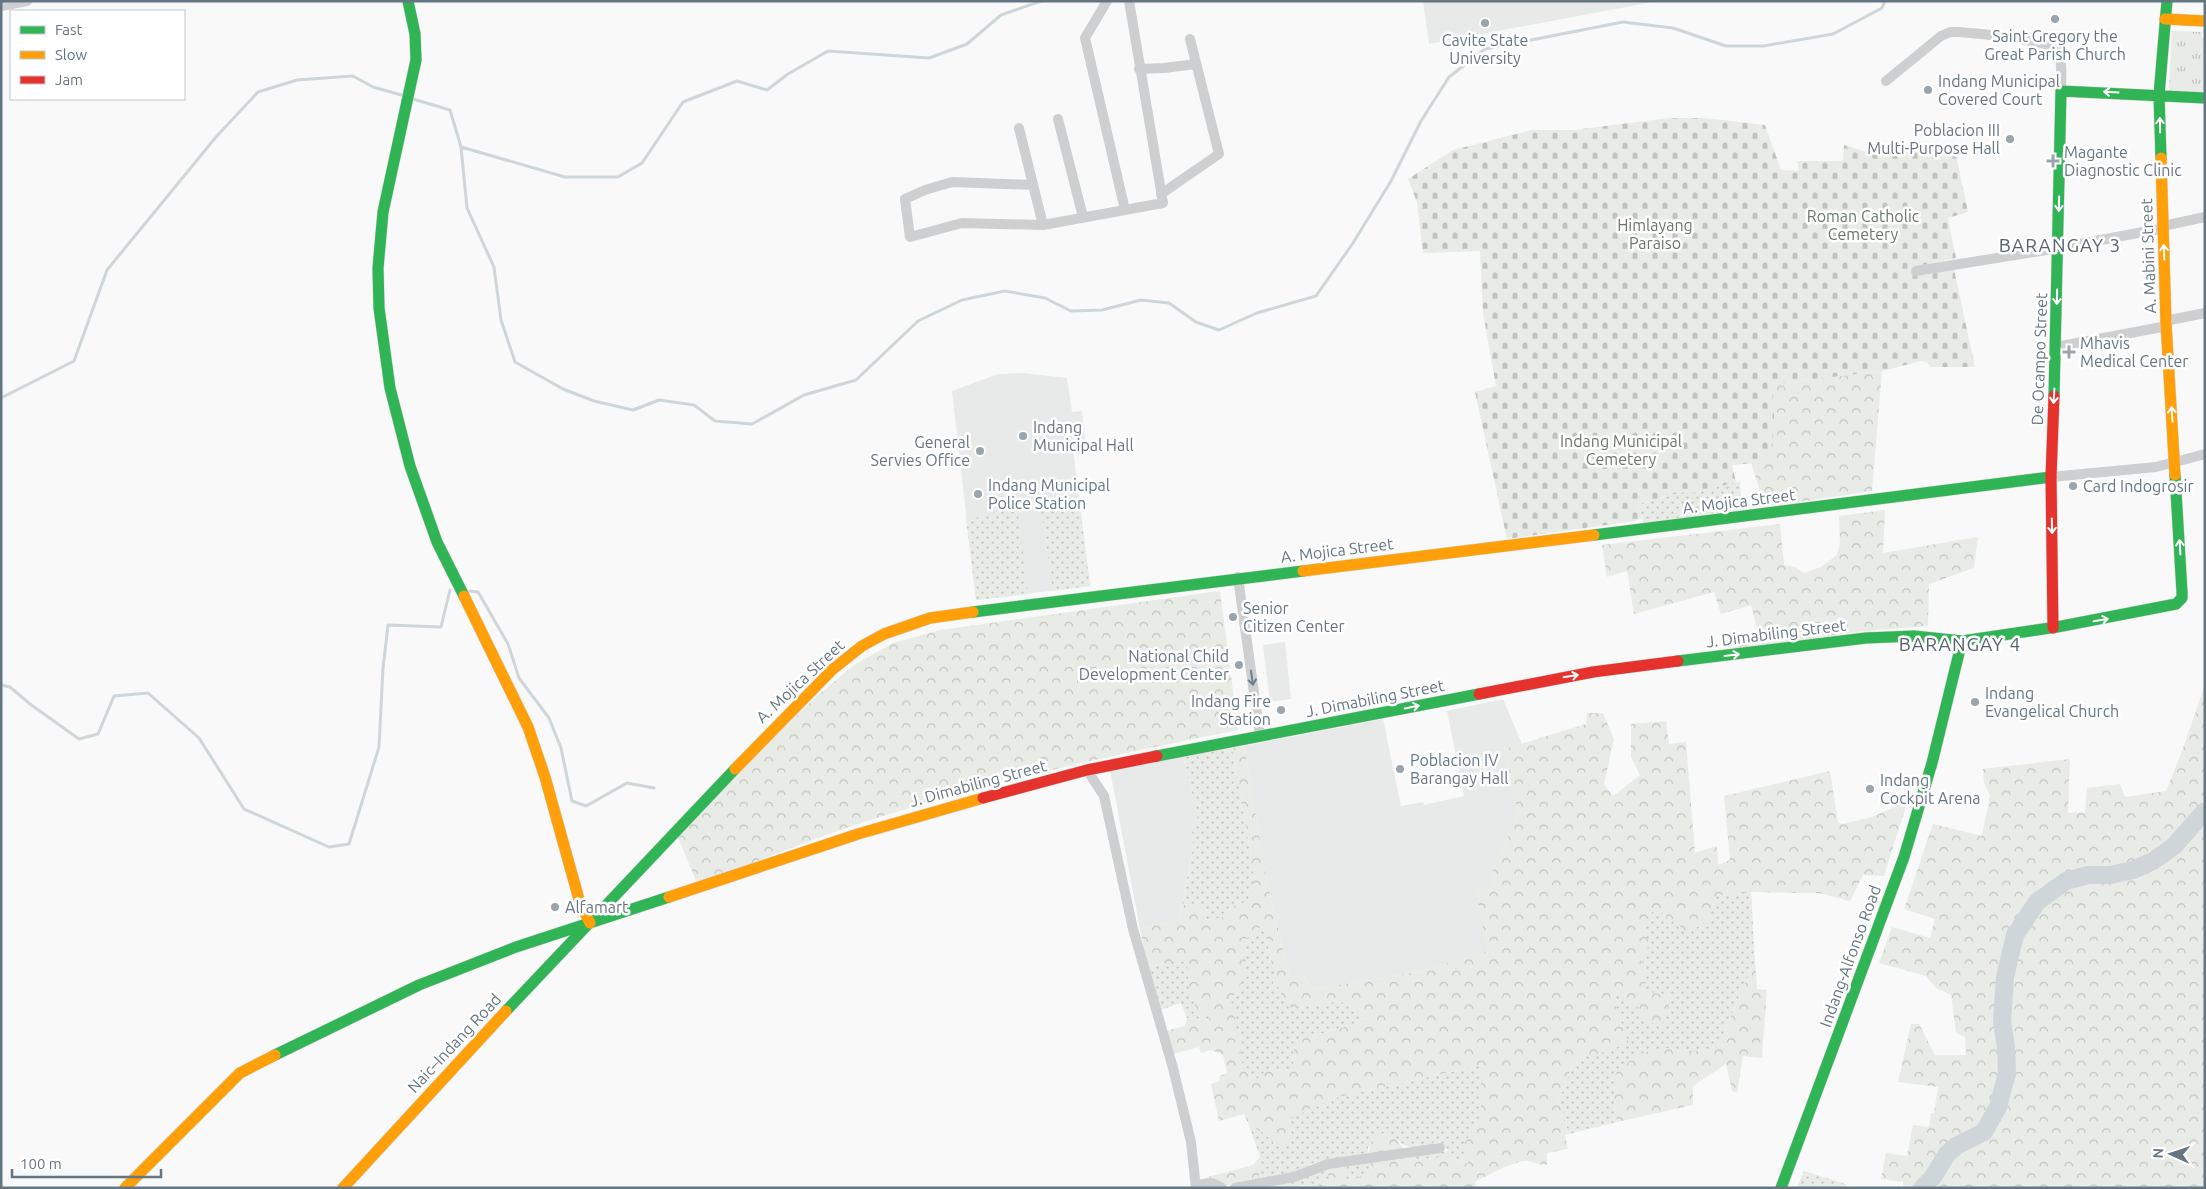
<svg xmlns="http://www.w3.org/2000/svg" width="2206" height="1189" viewBox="0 0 2206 1189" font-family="Ubuntu,sans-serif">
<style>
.built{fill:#e8e9e9}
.grass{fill:url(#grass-dots)}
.forest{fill:url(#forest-crowns);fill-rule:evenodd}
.cemetery{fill:url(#cemetery-stones)}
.park{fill:url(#park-tufts)}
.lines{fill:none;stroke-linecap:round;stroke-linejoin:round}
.stream{stroke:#ced6d9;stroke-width:3}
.river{stroke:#ced6d9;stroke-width:18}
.fast-casing{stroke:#d5d6d7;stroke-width:12}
.slow-casing{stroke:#d5d6d7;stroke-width:12}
.jam-casing{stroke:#d5d6d7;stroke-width:12}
.street{stroke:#cecfd0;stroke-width:10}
.fast{stroke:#30b455;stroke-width:11}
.slow{stroke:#ff9f0a;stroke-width:11}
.jam{stroke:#e5322d;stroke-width:11}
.oneway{stroke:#fff}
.oneway2{stroke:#707f8b}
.poi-dot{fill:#99a4ac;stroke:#fff;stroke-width:2}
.labels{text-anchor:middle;stroke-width:5;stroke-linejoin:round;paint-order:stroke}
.poi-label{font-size:16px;fill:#657683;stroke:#fff;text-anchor:start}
.park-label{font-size:16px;fill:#687a64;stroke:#fff}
.street-label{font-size:16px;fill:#657683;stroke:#fff}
.quarter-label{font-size:19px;letter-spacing:1px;fill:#57646e;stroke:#fff}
</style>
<defs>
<pattern id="grass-dots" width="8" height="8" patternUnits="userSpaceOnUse" patternTransform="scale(1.25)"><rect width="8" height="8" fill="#e8ebe6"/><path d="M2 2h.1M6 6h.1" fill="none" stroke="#c0c3c0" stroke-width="1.8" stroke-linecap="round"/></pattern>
<pattern id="forest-crowns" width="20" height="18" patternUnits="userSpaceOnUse" patternTransform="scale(1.25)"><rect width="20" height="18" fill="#e8ebe6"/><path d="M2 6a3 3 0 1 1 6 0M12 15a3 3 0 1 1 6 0" fill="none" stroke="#c0c3c0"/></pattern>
<pattern id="cemetery-stones" width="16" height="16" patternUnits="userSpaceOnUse" patternTransform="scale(1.25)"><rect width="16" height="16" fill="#e8ebe6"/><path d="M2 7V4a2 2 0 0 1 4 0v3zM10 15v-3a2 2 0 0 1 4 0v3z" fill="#c0c3c0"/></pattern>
<pattern id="park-tufts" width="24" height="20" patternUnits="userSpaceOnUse" patternTransform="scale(1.25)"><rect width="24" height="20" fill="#e8ebe6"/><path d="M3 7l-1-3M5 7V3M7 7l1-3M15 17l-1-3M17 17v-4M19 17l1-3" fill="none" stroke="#c0c3c0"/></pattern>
</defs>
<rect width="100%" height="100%" fill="#f9f9f9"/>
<path class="built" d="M1423 1H1658L1429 44Z
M1022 373 1067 378 1072 412 1082 411 1086 447 1073 449 1090 586 976 600 952 391 998 374Z
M1285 642 1291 699 1270 702 1263 645Z
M1503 699 1522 744 1504 749 1518 815 1492 872V889H1476L1488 951 1417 972 1314 989 1303 975 1290 978 1267 882 1244 746 1383 719 1401 806 1423 802 1424 805 1464 796 1447 711Z
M1183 756 1199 823 1192 829 1193 848 1179 919 1140 929 1110 770Z"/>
<path class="grass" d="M1740 481 1742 509 1644 524 1638 504 1691 490 1692 494Z
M1079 500 1090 586 1053 591 1040 504Z
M1018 509 1028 594 976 600 966 519 993 516V512Z
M1232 748 1252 862 1255 888 1246 902 1231 907 1223 917 1207 921 1203 911 1195 904 1182 905 1193 848 1192 829 1199 823 1183 756Z
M1751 892 1755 961 1716 1050 1680 1051 1665 1048 1614 1098 1617 1122 1569 1134 1559 1100 1572 1066 1587 1054H1599L1619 1022 1615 1005V995L1622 993 1629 1002 1637 1006 1646 992 1645 974 1641 958 1650 944 1642 930 1651 912 1663 913 1672 922 1709 919 1716 896Z
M1262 926 1265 931 1272 964 1276 969 1273 984 1279 986 1291 1008 1340 1001 1361 1011 1363 1022 1294 1041 1293 1070 1266 1071 1257 1079 1248 1077V1069L1238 1059 1242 1046 1231 1027 1226 998 1237 994 1243 941Z
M1177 960 1186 962 1189 970V986L1199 1015 1205 1013 1210 1016V1020L1187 1018 1181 1003 1160 1010 1147 966H1156Z
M1482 1065 1481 1119 1463 1145 1469 1163 1446 1157 1412 1160 1410 1157 1449 1151 1440 1142C1419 1146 1408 1154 1393 1135L1368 1147V1153L1321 1161 1311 1164 1306 1169 1296 1173 1254 1180 1259 1167 1253 1165 1260 1157 1249 1125 1264 1133 1277 1146 1292 1135 1286 1120 1334 1098Z
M1369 1163 1372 1169 1352 1183 1346 1178 1344 1166Z
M1334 1166 1330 1182H1320L1317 1188 1301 1186 1299 1188H1257Z
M1804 1171 1846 1184V1188H1797Z"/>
<path class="forest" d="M1882 371 1872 491 1765 507 1751 463 1762 460 1773 436V384Z
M1885 510 1883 553 1978 537 1974 568 1929 584 1928 626 1865 631 1734 650 1731 637 1758 634 1751 605 1721 614 1714 592 1634 614 1627 571 1607 577 1602 545 1780 524 1784 565 1795 567 1804 573 1821 567 1837 555 1840 542 1839 516Z
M1220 591 1238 730C1117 754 997 780 880 817 818 836 758 861 698 885L678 838 703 807 817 696 854 665 893 643 940 630Z
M2205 685V1188H1903V1182L1881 1179 1886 1153 1907 1156 1913 1125 1929 1127 1931 1113H1934L1938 1087 1898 1082 1911 1024H1919L1935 1055H1966L1965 1037 1956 1033 1951 995 1936 988 1926 976 1879 963 1892 927 1930 938 1935 919 1904 909 1933 824 1982 836 1990 795 1984 783 1983 769 2070 759 2068 813 2085 812 2087 788 2120 784 2125 797 2166 791 2181 754Z
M1587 713H1603L1614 739 1604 784 1613 796 1640 775 1631 757V724L1666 721 1669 744 1686 742 1695 853 1717 846 1718 865 1730 860 1724 796 1830 771 1838 822 1842 824 1872 817 1899 805 1906 806 1884 876 1863 875 1850 901 1819 893 1751 892 1716 896 1709 919 1690 932 1683 931 1678 922H1672L1663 913 1651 912 1642 930 1650 944 1641 958 1645 974 1646 991 1671 997 1662 1025 1642 1021 1637 1006 1629 1002 1622 993 1615 995V1005L1629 1043 1599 1054H1587L1572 1066 1559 1100 1569 1134 1565 1135 1568 1149 1547 1153V1165C1539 1165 1535 1162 1528 1161 1514 1160 1487 1176 1475 1182L1476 1188H1317L1320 1182 1330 1181 1328 1173 1331 1168 1342 1165 1347 1167 1346 1178 1351 1182 1372 1169C1366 1156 1368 1148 1375 1136L1388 1132 1393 1135 1412 1160 1446 1157 1468 1163 1463 1145 1481 1119V1065L1334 1098 1287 1120 1292 1135 1287 1146H1277L1264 1133 1249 1125 1244 1114 1219 1121 1211 1084 1220 1081 1219 1076 1227 1073 1223 1055 1211 1050 1201 1053 1199 1047 1173 1054 1166 1031 1185 1026 1187 1018 1209 1020 1210 1016 1205 1013 1199 1015 1195 1010C1196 1000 1191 995 1189 986 1187 978 1189 970 1186 962 1172 959 1161 966 1147 966L1140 929 1179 919 1182 905 1195 904 1203 911 1207 921 1223 917 1231 907 1246 902 1254 888 1252 862 1232 748 1244 746 1267 882 1290 978 1303 975 1314 989 1417 972 1487 951 1476 889H1492V872L1518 815 1504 749 1586 724ZM1262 926 1265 931 1272 964 1276 969 1273 984 1275 988 1279 987 1281 994 1291 1008 1340 1001 1361 1011 1363 1022 1294 1041 1293 1070 1266 1071 1257 1079 1248 1077V1069L1239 1059 1242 1046 1240 1032 1231 1027 1235 1021 1234 1004 1228 1001 1226 998 1237 994C1243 977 1250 957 1243 941Z
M1755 961 1757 989 1767 990 1762 1058 1743 1056 1737 1093 1732 1091 1726 1064 1693 1086V1105L1617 1122 1614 1098 1616 1073 1638 1054 1665 1048 1680 1051 1716 1050Z
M1253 1165 1259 1166V1177C1244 1188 1222 1185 1205 1185L1204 1178Z"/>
<path class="cemetery" d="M1669 118H1705L1765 125 1781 170 1799 171 1797 161H1843L1844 145 1867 152 1921 146H1954L1968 212 1948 218 1956 258 1915 267 1918 276 1954 269 1975 367H1930L1927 362 1921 361 1882 371 1773 384C1772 404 1780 445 1763 459 1756 464 1741 464 1732 465L1736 482 1692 494 1690 490 1638 504 1642 518 1635 521 1507 539 1475 392 1496 386 1483 313 1480 251 1423 253 1417 202 1408 179 1453 150 1532 130H1574Z"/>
<path class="park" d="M2172 31 2202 32V38L2205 39V92L2169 90Z"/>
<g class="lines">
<path class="stream" d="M413 99 450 110 461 147 467 208 494 267 501 320 515 362 563 389 594 401 633 410 659 400 694 405 715 421 752 424 804 395 856 380 918 321 962 300 1005 291 1045 298 1071 311 1102 310 1141 300 1169 303 1196 322 1219 330 1257 313 1316 296 1353 243 1391 181 1421 121 1449 77 1485 49 1623 22 1673 28 1726 46H1763L1833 34 1882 8 1885 1
M461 147 565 177H618L642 163 683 102 737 81 767 90 788 74 828 51 929 58 967 44 1001 15 1041 1
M1 398 74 361 107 270 216 137 258 92 297 80 353 76 373 87 405 96
M470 591 478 592 508 644 519 678 549 718 561 748 572 801 586 806 627 783 654 788
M1 685 10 687 30 704 79 739 98 734 114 696 148 693 199 738 244 809 329 847 349 844 379 747 383 668 388 625 441 627 450 590"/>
<path class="river" d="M1922 1188 1933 1177 1947 1154 1956 1146 1984 1132 1998 1107 2007 1073 2006 1047 2002 1022 2005 977 2015 935 2037 902 2066 881 2088 875H2110L2133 870 2153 861 2174 846 2205 811"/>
<g class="fast-casing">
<path id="fast" d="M408 1 415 34 416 60 383 212 378 268 379 308 390 388 410 466 437 542 464 596
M2161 158 2159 95 2167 1
M2054 396 2061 91 2205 98
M1594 535 2051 477
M973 612 1303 571
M1678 661 1866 638 1914 636 1962 641 2057 627 2176 604 2182 598V592L2175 475
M1157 756 1479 694
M506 1011 735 769
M275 1055 419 985 516 947 669 897
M1781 1188 1904 857 1932 763 1962 641"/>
</g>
<g class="slow-casing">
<path id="slow" d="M2165 19 2205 21
M2161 158 2166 323 2175 475
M1303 571 1594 535
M464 596 528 727 545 777 580 903 590 923
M735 769 833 669 862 646 884 634 930 618 973 612
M669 897 858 834 983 798
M125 1188 240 1073 275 1055
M343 1188 506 1011"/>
</g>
<g class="jam-casing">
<path id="jam" d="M2053 628 2051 477 2054 396
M1479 694 1593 672 1678 661
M983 798 1087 770 1157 756"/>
</g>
<path class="street" d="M1107 1 1085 38 1125 210
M1 6 27 1
M1139 69 1164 68 1196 64
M1886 81 1941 36 1950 32H1960C1977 34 2050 39 2058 52 2063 62 2061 80 2061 91
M1058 119 1083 217
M1019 128 1043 225
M1033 185 952 182 925 190 905 199 910 237 962 223 1043 225 1163 203 1129 1
M1161 194 1219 154 1190 39
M1916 271 2053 249 2159 229 2163 226 2205 217
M2056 347 2162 327 2170 320 2205 313
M2051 477 2156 467 2205 454
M1238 577 1260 736
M1087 770 1104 796 1133 929 1173 1068 1191 1142 1196 1188
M1196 1185 1212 1183 1222 1188
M1235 1188 1294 1177 1328 1164 1440 1148"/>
<use href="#fast" class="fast"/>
<use href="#slow" class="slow"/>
<use href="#jam" class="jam"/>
</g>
<defs><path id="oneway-shaft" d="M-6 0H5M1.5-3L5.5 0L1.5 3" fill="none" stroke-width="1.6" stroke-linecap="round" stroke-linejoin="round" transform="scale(1.25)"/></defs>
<g class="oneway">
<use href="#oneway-shaft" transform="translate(2111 92) rotate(-177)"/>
<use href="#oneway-shaft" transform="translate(2160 125) rotate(-91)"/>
<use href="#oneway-shaft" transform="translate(2059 204) rotate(91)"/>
<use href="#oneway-shaft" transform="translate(2164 252) rotate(-92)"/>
<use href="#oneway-shaft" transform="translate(2057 297) rotate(91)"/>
<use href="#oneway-shaft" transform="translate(2054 396) rotate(93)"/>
<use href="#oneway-shaft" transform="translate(2172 414) rotate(-94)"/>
<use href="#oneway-shaft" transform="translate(2052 526) rotate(89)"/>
<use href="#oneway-shaft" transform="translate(2180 547) rotate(-93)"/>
<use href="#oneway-shaft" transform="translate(2101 620) rotate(-10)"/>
<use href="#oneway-shaft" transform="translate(1732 655) rotate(-7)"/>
<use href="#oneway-shaft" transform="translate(1571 676) rotate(-9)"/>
<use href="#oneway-shaft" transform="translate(1412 707) rotate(-12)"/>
</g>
<use class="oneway2" href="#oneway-shaft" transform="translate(1252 678) rotate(82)"/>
<g class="poi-dot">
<circle cx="2055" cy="19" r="5"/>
<circle cx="1485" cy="23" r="5"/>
<circle cx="1928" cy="90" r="5"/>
<circle cx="2010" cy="139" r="5"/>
<path d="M2050.5 153.5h5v5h5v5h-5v5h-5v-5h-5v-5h5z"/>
<path d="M2066.5 344.5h5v5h5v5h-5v5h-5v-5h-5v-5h5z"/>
<circle cx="1023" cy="436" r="5"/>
<circle cx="980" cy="451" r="5"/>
<circle cx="2073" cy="486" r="5"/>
<circle cx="978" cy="494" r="5"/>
<circle cx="1233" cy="617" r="5"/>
<circle cx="1239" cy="665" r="5"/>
<circle cx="1975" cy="702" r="5"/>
<circle cx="1281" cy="710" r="5"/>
<circle cx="1400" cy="769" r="5"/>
<circle cx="1870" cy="789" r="5"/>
<circle cx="555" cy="907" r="5"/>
</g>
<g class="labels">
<g class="poi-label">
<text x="2055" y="42" text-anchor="middle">Saint Gregory the<tspan x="2055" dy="18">Great Parish Church</tspan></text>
<text x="1485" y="46" text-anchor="middle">Cavite State<tspan x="1485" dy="18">University</tspan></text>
<text x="1938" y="87">Indang Municipal<tspan x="1938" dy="18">Covered Court</tspan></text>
<text x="2000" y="136" text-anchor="end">Poblacion III<tspan x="2000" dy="18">Multi-Purpose Hall</tspan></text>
<text x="2064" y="158">Magante<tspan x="2064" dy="18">Diagnostic Clinic</tspan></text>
<text x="2080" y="349">Mhavis<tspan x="2080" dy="18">Medical Center</tspan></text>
<text x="1033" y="433">Indang<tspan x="1033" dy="18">Municipal Hall</tspan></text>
<text x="970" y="448" text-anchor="end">General<tspan x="970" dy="18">Servies Office</tspan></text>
<text x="988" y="491">Indang Municipal<tspan x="988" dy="18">Police Station</tspan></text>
<text x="2083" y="492">Card Indogrosir</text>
<text x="1243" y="614">Senior<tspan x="1243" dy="18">Citizen Center</tspan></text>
<text x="1229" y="662" text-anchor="end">National Child<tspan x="1229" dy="18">Development Center</tspan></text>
<text x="1985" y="699">Indang<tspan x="1985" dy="18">Evangelical Church</tspan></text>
<text x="1271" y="707" text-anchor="end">Indang Fire<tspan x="1271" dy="18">Station</tspan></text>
<text x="1410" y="766">Poblacion IV<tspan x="1410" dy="18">Barangay Hall</tspan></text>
<text x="1880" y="786">Indang<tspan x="1880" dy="18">Cockpit Arena</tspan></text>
<text x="565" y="913">Alfamart</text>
</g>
<g class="park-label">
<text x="1863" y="222">Roman Catholic<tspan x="1863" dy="18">Cemetery</tspan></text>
<text x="1655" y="231">Himlayang<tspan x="1655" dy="18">Paraiso</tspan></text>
<text x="1621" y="447">Indang Municipal<tspan x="1621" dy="18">Cemetery</tspan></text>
</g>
<g class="street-label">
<text transform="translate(2148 256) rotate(-92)" y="6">A. Mabini Street</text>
<text transform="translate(2039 359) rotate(-88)" y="6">De Ocampo Street</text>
<text transform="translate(1739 501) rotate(-7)" y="6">A. Mojica Street</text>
<text transform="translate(1337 550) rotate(-7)" y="6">A. Mojica Street</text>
<text transform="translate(1776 633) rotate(-7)" y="6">J. Dimabiling Street</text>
<text transform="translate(800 681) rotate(-43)" y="6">A. Mojica Street</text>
<text transform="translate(1375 698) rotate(-11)" y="6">J. Dimabiling Street</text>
<text transform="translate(978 783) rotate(-15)" y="6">J. Dimabiling Street</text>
<text transform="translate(1850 956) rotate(-70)" y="6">Indang-Alfonso Road</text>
<text transform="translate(454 1043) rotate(-47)" y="6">Naic–Indang Road</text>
</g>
<g class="quarter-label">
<text x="2060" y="252">BARANGAY 3</text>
<text x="1960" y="651">BARANGAY 4</text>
</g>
</g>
<rect width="2206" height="1189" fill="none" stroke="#657683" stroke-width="5"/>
<rect x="10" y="10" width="175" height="90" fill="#ffffff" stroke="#c1c8cd"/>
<rect x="20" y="26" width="25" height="8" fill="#30b455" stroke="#c1c8cd"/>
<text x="55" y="35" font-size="15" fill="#657683">Fast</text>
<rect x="20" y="51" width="25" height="8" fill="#ff9f0a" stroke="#c1c8cd"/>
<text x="55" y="60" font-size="15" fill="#657683">Slow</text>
<rect x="20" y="76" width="25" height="8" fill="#e5322d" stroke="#c1c8cd"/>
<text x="55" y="85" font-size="15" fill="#657683">Jam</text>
<g transform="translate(2171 1154) rotate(273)" stroke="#ffffff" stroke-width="4" paint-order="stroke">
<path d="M0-4L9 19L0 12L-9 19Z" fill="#657683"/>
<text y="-8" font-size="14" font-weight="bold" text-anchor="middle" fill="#657683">N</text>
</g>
<path d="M12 1169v8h149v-8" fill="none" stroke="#657683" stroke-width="2.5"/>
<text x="20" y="1169" font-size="15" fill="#657683" stroke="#ffffff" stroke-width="4" paint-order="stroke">100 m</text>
</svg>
